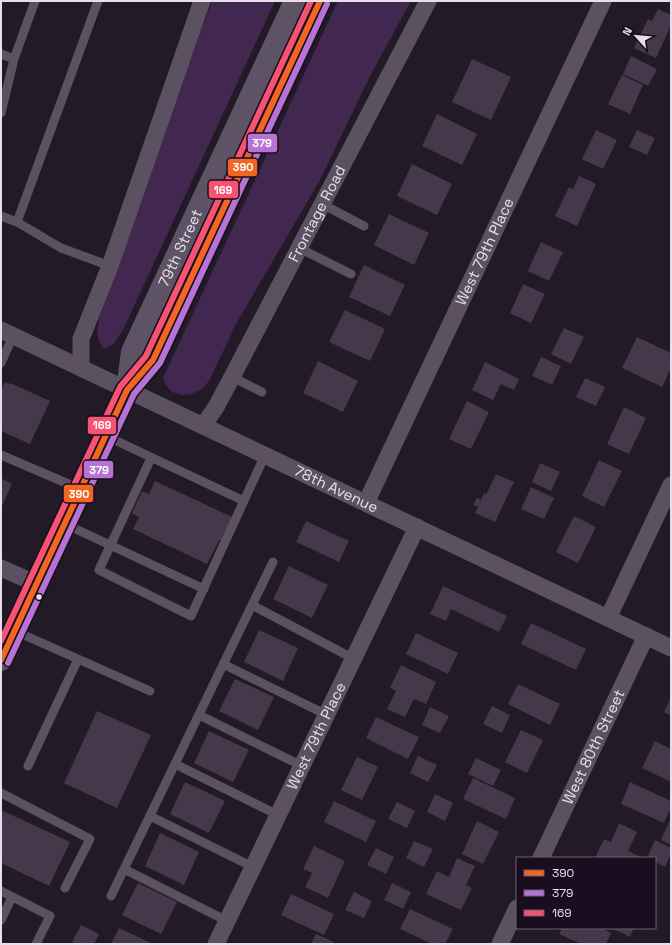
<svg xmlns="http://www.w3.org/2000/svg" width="672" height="945" viewBox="0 0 672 945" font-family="'Space Grotesk',sans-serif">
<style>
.green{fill:#422850}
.building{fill:#44384a}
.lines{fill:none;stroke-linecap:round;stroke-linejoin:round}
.service{stroke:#5b5161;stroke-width:9}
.minor{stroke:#5b5161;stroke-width:17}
.secondary{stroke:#5e5365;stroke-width:22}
.bus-1-casing{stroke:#1a0d20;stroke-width:9}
.bus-2-casing{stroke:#1a0d20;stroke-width:9}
.bus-3-casing{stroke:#1a0d20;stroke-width:9}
.bus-1{stroke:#f26522;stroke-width:6}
.bus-2{stroke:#b673d3;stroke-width:6}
.bus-3{stroke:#f65372;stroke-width:6}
.bus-dot{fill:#e7dfec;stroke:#1a0d20;stroke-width:1.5}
.labels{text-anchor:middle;stroke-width:3.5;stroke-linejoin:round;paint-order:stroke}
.street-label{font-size:15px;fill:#e7dfec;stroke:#1a0d20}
.line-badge{stroke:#1a0d20;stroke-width:1.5}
.badge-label{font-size:11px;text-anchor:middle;font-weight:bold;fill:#fff}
</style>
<rect width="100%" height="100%" fill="#221a26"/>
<path class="green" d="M212 1H275L124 328 114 344 104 349 99 341 97 332 99 318 119 261 140 198Z
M338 1H411L371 74 320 180 236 324 209 381 202 389 192 394 182 395 172 392 165 384 163 378Z"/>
<path class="building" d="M658 9 671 15V25L656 58 634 48 648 19 652 21Z
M631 56 657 69 648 86 623 74Z
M472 59 511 77 491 120 452 102Z
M622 75 643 85 630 114 608 104Z
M437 114 477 134 462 165 422 146Z
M596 130 617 140 603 169 582 159Z
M637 130 655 138 647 155 629 147Z
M412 164 452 184 437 215 397 196Z
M579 176 596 184 577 226 555 216 569 187 573 189Z
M389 214 429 233 414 265 374 245Z
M541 242 563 252 549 281 528 271Z
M364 265 405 285 390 316 349 297Z
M523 284 545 294 531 323 510 313Z
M345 310 385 329 370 361 329 342Z
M564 328 584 337 571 364 551 354Z
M637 337 671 353V368L662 387 622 368Z
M541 357 561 366 552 385 532 376Z
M318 361 358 381 343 412 303 393Z
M485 362 519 379 514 390 501 384 493 400 472 390Z
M585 378 605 387 596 406 576 397Z
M5 382 9 384 10 383 50 401 30 444 1 431V390Z
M467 401 489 412 471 449 449 439Z
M624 407 646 418 629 454 607 444Z
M599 460 622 471 604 507 582 496Z
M540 463 560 472 551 491 532 482Z
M496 474 514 482 495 522 475 513 478 507 473 505 477 498 481 500 484 493 486 495Z
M1 478 12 484 1 508Z
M155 481 232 517 221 541 219 540 207 564 133 529 139 517 132 513 142 491 149 494Z
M531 487 554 498 544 519 521 509Z
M574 516 596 527 578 563 556 552Z
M306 521 349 541 339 562 296 542Z
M289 566 328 585 312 618 273 599Z
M443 586 507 616 499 632 451 609 446 621 430 614Z
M531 623 586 649 576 670 521 644Z
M259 630 298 648 283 681 244 662Z
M416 633 458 653 448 674 406 654Z
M401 665 436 682 426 704 414 699 405 717 387 709 396 691 390 688Z
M235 679 274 697 258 730 219 711Z
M518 684 560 704 550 725 508 704Z
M671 697V716L664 712Z
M492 706 510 715 502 733 483 724Z
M430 707 449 716 440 733 422 725Z
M97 711 151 735 117 808 64 783Z
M376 717 419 737 408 759 366 738Z
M521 730 543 740 527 773 505 762Z
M209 731 249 750 233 782 194 763Z
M655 741 671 749V782L642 768Z
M418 756 437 765 428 782 410 773Z
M357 757 378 767 362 800 341 790Z
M476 758 501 770 493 786 468 774Z
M473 778 515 798 506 819 463 799Z
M185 782 225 801 209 833 170 814Z
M630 782 671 801V807L664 823 621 804Z
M435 794 453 803 445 821 427 812Z
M334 801 376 821 366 842 324 822Z
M397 802 415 811 407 828 388 819Z
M1 810 70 842 49 886 1 863Z
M477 821 499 832 483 864 462 854Z
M669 822 671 823V845L661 840Z
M619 823 637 832 628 851 641 857 640 858H595L604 839 611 842Z
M160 833 199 852 184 885 145 866Z
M655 840 671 848V854L665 867 655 862V858H647Z
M414 841 433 849 424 867 406 858Z
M314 846 345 861 328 898 305 887 312 873 303 869Z
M376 848 394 857 386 874 367 865Z
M457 858 475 866 466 885 472 888 461 910 426 894 437 871 449 877Z
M138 883 177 902 161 934 122 915Z
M392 883 411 892 403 909 384 900Z
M354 892 372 901 364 918 345 910Z
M291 894 334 914 324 935 281 915Z
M410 909 453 929 445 944H432L400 929Z
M81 925 99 934 94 944H76L72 942Z
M119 928 153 944H111Z
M562 928H601L611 933 606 944H581L559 934Z
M611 928H634L630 937Z
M316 934 334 942 333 944H311Z"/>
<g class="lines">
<path class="service" d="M98 1 17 222 61 248 110 266
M1 54 14 59 35 1
M1 113 14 59
M322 204 364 226
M1 216 17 222
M299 248 351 274
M1 363 13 336
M232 377 262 392
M106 436 244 501
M1 455 80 489
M151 458 99 570 191 616 265 455
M65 524 204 589
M252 605 273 562
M15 631 150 691
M223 664 327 715
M199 715 302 766
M175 764 278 815
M28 766 78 659
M1 793 90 839 65 888
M150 816 253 867
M124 869 227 921
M1 891 50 916 36 944
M111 896 252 605 354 659
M1 920 12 897"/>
<g class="minor">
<path id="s1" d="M1 330 671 648"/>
<path d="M81 368V339L110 266 202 1"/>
<path id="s2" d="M203 426 216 407 232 377 428 1"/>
<path id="s3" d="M366 503 603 1"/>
<path d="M1 568 37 584"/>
<path d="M608 618 671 485"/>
<path id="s4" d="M541 858 646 636"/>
<path id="s5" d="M216 944 417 527"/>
<path d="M500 944 517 908"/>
</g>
<g class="secondary">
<path id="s6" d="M127 390 132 352 295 1"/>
<path d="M1 660 127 390 153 360 320 1"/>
</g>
<g class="bus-1-casing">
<path id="bus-1" d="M1 660 127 390 153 360 320 1"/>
</g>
<g class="bus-2-casing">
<path id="bus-2" d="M8 663 134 394 160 363 327 4"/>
</g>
<g class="bus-3-casing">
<path id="bus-3" d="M1 641 120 387 146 356 311 1"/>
</g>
<use href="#bus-1" class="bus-1"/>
<use href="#bus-2" class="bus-2"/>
<use href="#bus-3" class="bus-3"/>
</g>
<circle class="bus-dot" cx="39" cy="597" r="3.5"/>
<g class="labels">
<g class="street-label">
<text dy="5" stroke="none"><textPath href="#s2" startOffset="241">Frontage Road</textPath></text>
<text dy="5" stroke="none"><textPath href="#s6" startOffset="153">79th Street</textPath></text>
<text dy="5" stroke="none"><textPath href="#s3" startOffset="278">West 79th Place</textPath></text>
<text dy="5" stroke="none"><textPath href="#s1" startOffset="371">78th Avenue</textPath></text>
<text dy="5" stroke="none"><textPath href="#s5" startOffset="231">West 79th Place</textPath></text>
<text dy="5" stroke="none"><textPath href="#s4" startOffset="123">West 80th Street</textPath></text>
</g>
</g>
<g class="line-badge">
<rect x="247" y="133" width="31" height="20" rx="4" fill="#b673d3"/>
<rect x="227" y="158" width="31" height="19" rx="4" fill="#f26522"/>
<rect x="208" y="180" width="31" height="19" rx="4" fill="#f65372"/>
<rect x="87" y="416" width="30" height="19" rx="4" fill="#f65372"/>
<rect x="83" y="460" width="31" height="19" rx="4" fill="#b673d3"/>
<rect x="63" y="484" width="31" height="19" rx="4" fill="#f26522"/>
</g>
<g class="badge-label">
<text x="262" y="147">379</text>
<text x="243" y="171">390</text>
<text x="223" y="194">169</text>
<text x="102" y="429">169</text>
<text x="99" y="474">379</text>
<text x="79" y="498">390</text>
</g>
<rect width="672" height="945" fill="none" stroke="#e7dfec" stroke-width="4"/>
<rect x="516" y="857" width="140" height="72" fill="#1a0d20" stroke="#6c6172"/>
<rect x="524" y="870" width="20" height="6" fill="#f26522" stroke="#6c6172"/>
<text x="552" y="877" font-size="12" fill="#e7dfec">390</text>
<rect x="524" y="890" width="20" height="6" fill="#b673d3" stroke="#6c6172"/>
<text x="552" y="897" font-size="12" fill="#e7dfec">379</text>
<rect x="524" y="910" width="20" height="6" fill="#f65372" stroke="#6c6172"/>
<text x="552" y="917" font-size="12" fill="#e7dfec">169</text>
<g transform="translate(636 36) rotate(297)" stroke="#1a0d20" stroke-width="3" paint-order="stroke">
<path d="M0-3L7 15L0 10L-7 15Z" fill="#e7dfec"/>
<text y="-6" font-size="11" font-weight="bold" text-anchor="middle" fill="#e7dfec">N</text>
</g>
</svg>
